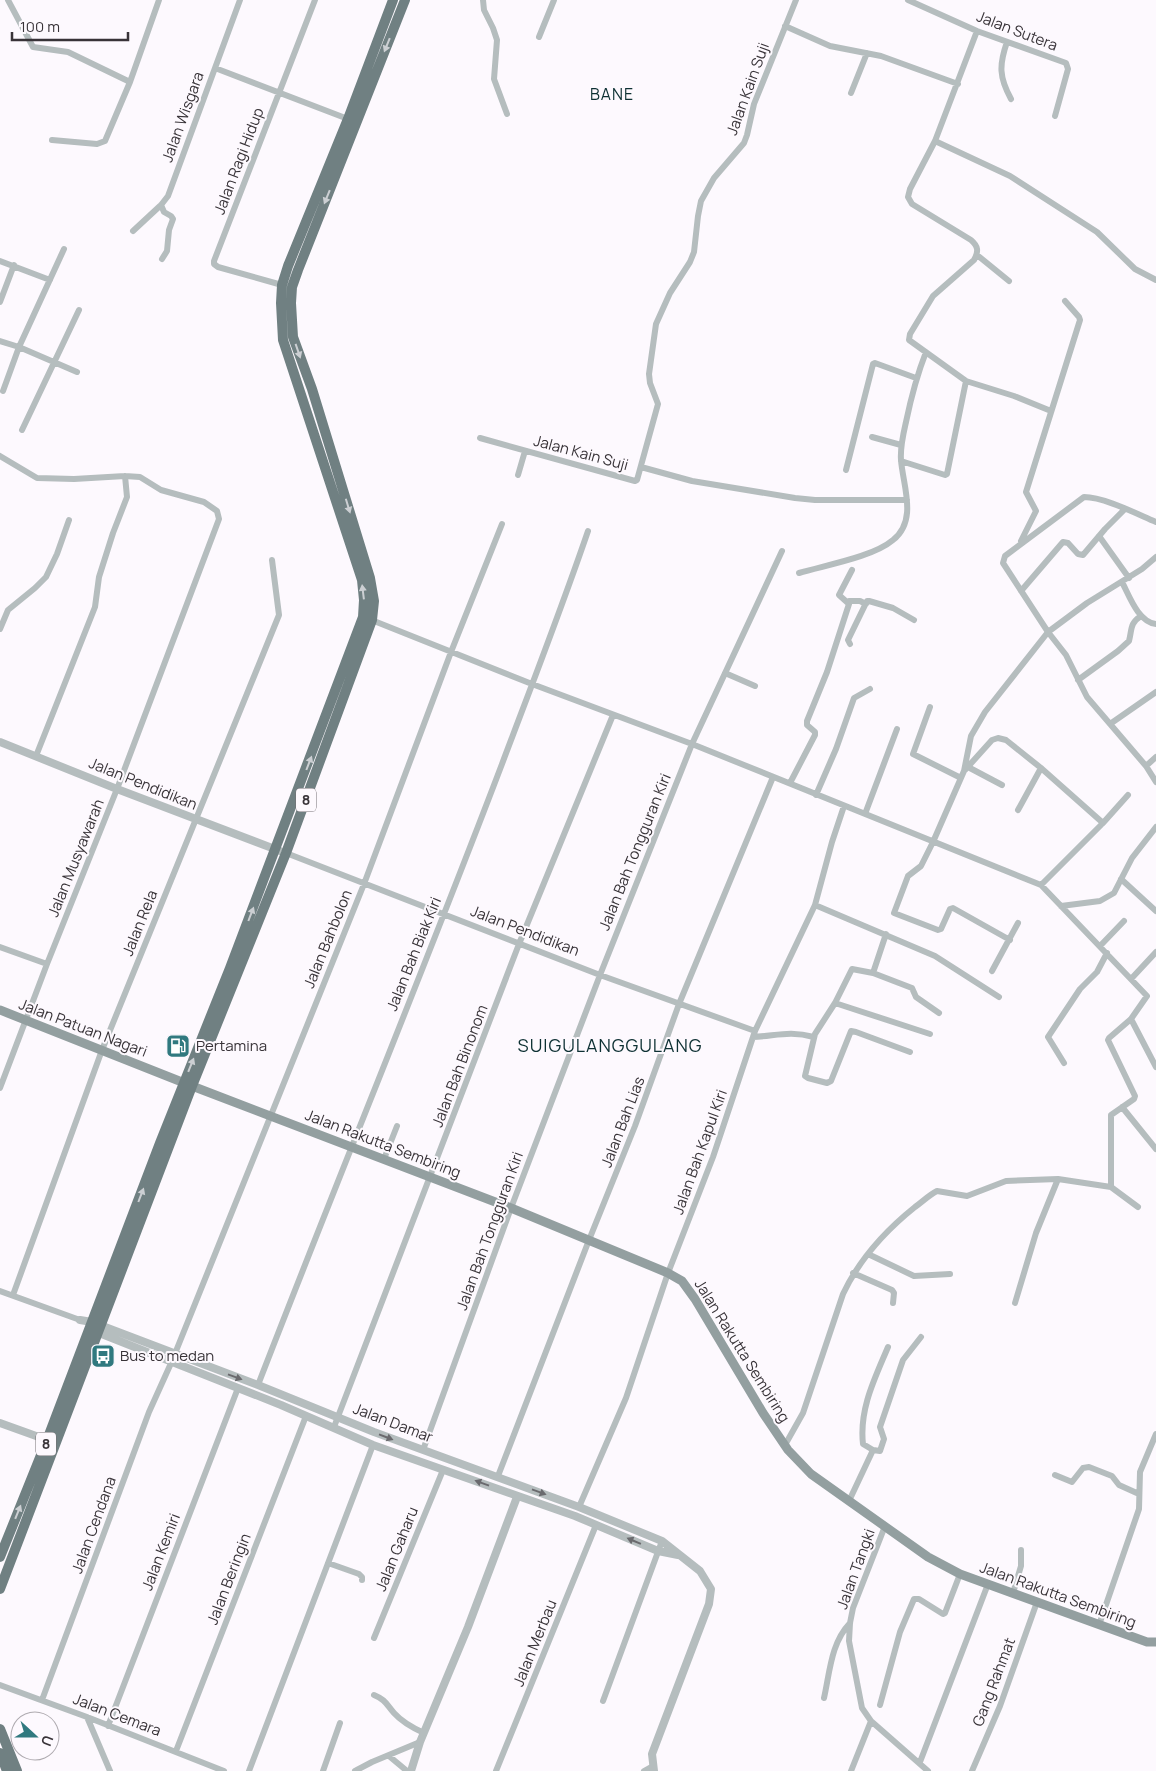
<svg xmlns="http://www.w3.org/2000/svg" width="1156" height="1771" viewBox="0 0 1156 1771" font-family="Manrope,sans-serif">
<style>
.lines{fill:none;stroke-linecap:round;stroke-linejoin:round}
.minor{stroke:#b5bdbe;stroke-width:6}
.tertiary{stroke:#b5bdbe;stroke-width:8}
.secondary{stroke:#939fa0;stroke-width:9}
.trunk{stroke:#708082;stroke-width:10}
.oneway{fill:#cccfd3}
.oneway2{fill:#6a6a6e}
.labels{text-anchor:middle;stroke-width:4;stroke-linejoin:round;paint-order:stroke}
.shield{fill:#fdf9fe;stroke:#736e73;stroke-width:1}
.shield-label{font-size:14px;font-weight:bold;fill:#383338}
.street-label{font-size:15px;fill:#383338;stroke:#fdf9fe}
.poi-label{font-size:15px;fill:#383338;stroke:#fdf9fe;text-anchor:start}
.neighbourhood-label{font-size:16px;letter-spacing:1px;fill:#0d3033;stroke:#fdf9fe}
.quarter-label{font-size:18px;letter-spacing:1px;fill:#0d3033;stroke:#fdf9fe}
</style>
<rect width="100%" height="100%" fill="#fdf9fe"/>
<g class="lines">
<path class="minor" d="M8 0 33 47 68 52 130 82
M483 0 484 10 493 28 497 40 494 79 507 114
M908 0 977 31 1066 63 1068 69 1055 116
M785 26 830 46 881 56 958 84
M539 37 554 0
M1007 42C999 65 999 77 1011 99
M215 68 348 119
M851 93 867 53
M52 140 97 144 105 141 130 82 159 0
M935 141 1010 176 1097 232 1135 269 1156 280
M161 205 164 212 171 216 173 219 169 230 167 251 162 259
M133 231 161 205 168 196 240 0
M977 255 1009 281
M0 261 50 280
M282 285 218 267 214 264V261L315 0
M0 302 14 265
M0 341 19 347 77 372
M966 381 1014 396 1051 411
M3 391 19 347 64 249
M22 430 79 310
M872 437 901 445
M480 438 635 481 637 480 658 404 650 383 649 374 656 324 670 293 690 262 694 252 698 216 701 201 714 178 744 143 747 135 754 104 796 0
M0 456 37 478 74 479 125 476 140 477 161 490 204 502 217 511 219 519 117 789 47 964 0 1088
M901 461 945 475 947 474 966 381 909 340 910 334 933 296 974 260C979 251 978 246 971 240L912 204 908 197 910 189 935 141 977 31
M641 467 692 481 795 498 815 500H907
M846 470 873 364 875 363 916 378
M518 475 525 451
M1156 522C1137 514 1104 497 1084 497L1005 556 1003 563 1048 632 1066 655 1087 697 1146 766 1156 782
M1099 536 1129 578
M1021 541 1036 511 1026 492 1080 320 1079 317 1065 301
M799 573C826 565 873 557 893 540 918 520 903 486 901 460 900 447 903 435 906 422 911 398 917 375 926 352
M1122 582C1129 595 1138 622 1156 624
M1021 591 1063 542 1068 543 1078 554 1083 555 1105 529 1125 509
M849 601H860L866 604
M369 619 532 684 692 744 1041 885 1147 996 1131 1019 1109 1038 1108 1040 1135 1096 1134 1099 1111 1115V1187L1058 1179 1006 1181 967 1196 937 1191C929 1195 922 1202 915 1207 885 1231 859 1260 843 1294L803 1413 785 1445
M0 629 8 610 35 588 46 577 57 554 69 520
M850 644 848 640 867 601H869L893 608 914 620
M725 673 755 686
M1078 680 1118 651 1129 641C1132 629 1130 623 1141 616
M930 707 913 754 961 778
M1110 724 1156 692
M36 756 95 607 99 577 113 533 127 497 125 476
M1146 766 1156 757
M968 767 1002 785
M965 770 992 740 998 738 1006 740 1041 768 1103 823
M790 783 815 735V732L807 725V721L827 672 849 604 839 595 852 570
M816 795 836 749 854 698 870 689
M1018 810 1041 768
M865 814 897 729
M286 853 600 975 755 1031
M1121 879 1156 911
M1041 885 1103 823 1128 795
M815 905 935 956 999 997
M1061 906 1100 901 1114 893 1132 858 1156 827
M886 934 873 973 852 969 835 1003 815 1034 805 1076 808 1078 827 1083 831 1081 851 1031 856 1032 910 1052
M1010 940 953 908 950 909 941 929 938 930 894 913 908 876 921 866 933 842 964 771 971 736 985 712 1048 632 1087 603 1142 569 1156 557
M1100 946 1124 921
M0 947 47 964
M992 971 1018 923
M873 973 912 988 916 997 939 1013
M1131 979 1156 952
M835 1003 930 1034
M1131 1019 1156 1067
M753 1037C776 1036 789 1030 814 1037
M1064 1063 1048 1037 1080 989 1097 972 1107 953
M1122 1107 1156 1149
M384 1159 397 1126
M1111 1187 1138 1207
M868 1254 914 1276 950 1274
M853 1273 892 1290 894 1293 893 1303
M0 1291 80 1320
M13 1295 102 1050 279 615 272 560
M1015 1303 1036 1233 1058 1179
M258 1385C338 1178 423 972 502 764 531 687 561 610 588 531
M334 1427 519 944 613 715
M423 1450 511 1208 600 975 692 744 782 551
M873 1450 863 1444C859 1409 875 1378 888 1347
M1055 1475 1072 1482 1083 1468 1089 1467 1112 1476 1119 1485 1139 1494
M498 1476 589 1240 635 1126 679 1004 773 777
M849 1501 873 1450 880 1451 884 1439 880 1427 903 1360 921 1337
M579 1507 626 1398 668 1273 713 1157 755 1031 815 905 832 842 844 806
M885 1526 853 1608 850 1623 849 1641 862 1708 871 1721 928 1771
M328 1563 359 1574 362 1577V1580
M1013 1593 1021 1566V1550
M1099 1625 1139 1509 1140 1472 1156 1434
M374 1638 443 1470
M0 1685 87 1717 224 1771
M374 1695C386 1700 386 1704 394 1713 402 1722 413 1728 424 1733
M824 1698C830 1671 831 1643 850 1623
M42 1700 149 1412 172 1361 364 884 451 652 502 524
M603 1701 662 1541
M880 1705 900 1632 914 1599H919L943 1614 945 1613 960 1574
M87 1717 110 1771
M108 1726 238 1388
M176 1751 306 1416
M389 1756 407 1771
M920 1762 988 1584
M249 1771 373 1445
M323 1771 340 1723
M355 1771 372 1762 420 1742
M496 1771 596 1525
M644 1771 653 1766
M851 1771 871 1721
M972 1771 1000 1706 1037 1602"/>
<path class="tertiary" d="M0 742 117 789 280 851
M80 1320 92 1322 258 1385 374 1432 579 1507 662 1541 700 1571 711 1589 709 1604 652 1754 654 1771
M94 1331 281 1405 373 1445 575 1516 658 1551 678 1555
M0 1423 50 1441
M411 1771 420 1742 468 1627 517 1497"/>
<path class="secondary" d="M0 1010 192 1086 511 1208 668 1273 682 1281 695 1299 763 1413 788 1450 811 1474 928 1557 960 1574 1147 1642H1156"/>
<path class="trunk" d="M0 1557 47 1440 160 1143 230 968 363 617 364 600 362 580 283 340 281 303 282 285 288 266 348 119 393 0
M0 1589 192 1086 286 853 372 620 374 601 370 578 312 389 293 337 291 303 292 287 298 270 405 0
M0 1729 17 1771
M0 1753 7 1771"/>
</g>
<defs><path id="oneway-solid" d="M-6-.8H1V-3.2L6.5 0L1 3.2V.8H-6Z" transform="scale(1.25)"/></defs>
<g class="oneway">
<use href="#oneway-solid" transform="translate(387 45) rotate(112)"/>
<use href="#oneway-solid" transform="translate(327 197) rotate(112)"/>
<use href="#oneway-solid" transform="translate(298 351) rotate(71)"/>
<use href="#oneway-solid" transform="translate(348 506) rotate(73)"/>
<use href="#oneway-solid" transform="translate(363 592) rotate(-97)"/>
<use href="#oneway-solid" transform="translate(309 763) rotate(-69)"/>
<use href="#oneway-solid" transform="translate(251 914) rotate(-69)"/>
<use href="#oneway-solid" transform="translate(191 1065) rotate(-68)"/>
<use href="#oneway-solid" transform="translate(141 1195) rotate(-69)"/>
<use href="#oneway-solid" transform="translate(18 1512) rotate(-68)"/>
</g>
<g class="oneway2">
<use href="#oneway-solid" transform="translate(235 1377) rotate(20)"/>
<use href="#oneway-solid" transform="translate(386 1437) rotate(21)"/>
<use href="#oneway-solid" transform="translate(482 1483) rotate(-160)"/>
<use href="#oneway-solid" transform="translate(539 1492) rotate(20)"/>
<use href="#oneway-solid" transform="translate(634 1541) rotate(-157)"/>
</g>
<defs>
<g id="fuel-square" transform="scale(1.25)"><rect x="-9" y="-9" width="18" height="18" rx="4" fill="#30797f" stroke="#fdf9fe"/><path d="M-5.5-6h7V0h2V4h1.3V-2.5L3-4.5l.8-.8L6-3V5H2.5V1h-1V6h-7ZM-4.2-4.7v3.2H.2V-4.7Z" fill="#fff"/></g>
<g id="bus-square" transform="scale(1.25)"><rect x="-9" y="-9" width="18" height="18" rx="4" fill="#30797f" stroke="#fdf9fe"/><path d="M-5-6H5V4H4V6H2V4H-2V6H-4V4H-5ZM-3.5-4V0h7V-4ZM-3.5 1.2v1.5H-2V1.2ZM2 1.2v1.5H3.5V1.2Z" fill="#fff"/></g>
</defs>
<g fill-rule="evenodd">
<use href="#fuel-square" x="178" y="1046"/>
<use href="#bus-square" x="103" y="1356"/>
</g>
<g class="labels">
<g class="shield">
<rect x="296" y="788.5" width="20" height="23" rx="4"/>
<rect x="36" y="1432.5" width="20" height="23" rx="4"/>
</g>
<g class="shield-label">
<text x="306" y="805">8</text>
<text x="46" y="1449">8</text>
</g>
<g class="street-label">
<text transform="translate(1017 31) rotate(21)" y="5">Jalan Sutera</text>
<text transform="translate(748 89) rotate(-70)" y="5">Jalan Kain Suji</text>
<text transform="translate(183 117) rotate(-70)" y="5">Jalan Wisgara</text>
<text transform="translate(239 161) rotate(-69)" y="5">Jalan Ragi Hidup</text>
<text transform="translate(581 453) rotate(15)" y="5">Jalan Kain Suji</text>
<text transform="translate(143 784) rotate(22)" y="5">Jalan Pendidikan</text>
<text transform="translate(635 852) rotate(-68)" y="5">Jalan Bah Tongguran Kiri</text>
<text transform="translate(76 858) rotate(-68)" y="5">Jalan Musyawarah</text>
<text transform="translate(140 923) rotate(-68)" y="5">Jalan Rela</text>
<text transform="translate(525 931) rotate(21)" y="5">Jalan Pendidikan</text>
<text transform="translate(328 939) rotate(-68)" y="5">Jalan Bahbolon</text>
<text transform="translate(414 954) rotate(-68)" y="5">Jalan Bah Biak Kiri</text>
<text transform="translate(83 1028) rotate(21)" y="5">Jalan Patuan Nagari</text>
<text transform="translate(460 1066) rotate(-69)" y="5">Jalan Bah Binonom</text>
<text transform="translate(623 1122) rotate(-69)" y="5">Jalan Bah Lias</text>
<text transform="translate(383 1144) rotate(21)" y="5">Jalan Rakutta Sembiring</text>
<text transform="translate(700 1152) rotate(-70)" y="5">Jalan Bah Kapul Kiri</text>
<text transform="translate(490 1231) rotate(-70)" y="5">Jalan Bah Tongguran Kiri</text>
<text transform="translate(742 1351) rotate(58)" y="5">Jalan Rakutta Sembiring</text>
<text transform="translate(393 1423) rotate(21)" y="5">Jalan Damar</text>
<text transform="translate(94 1525) rotate(-70)" y="5">Jalan Cendana</text>
<text transform="translate(397 1549) rotate(-68)" y="5">Jalan Gaharu</text>
<text transform="translate(161 1552) rotate(-69)" y="5">Jalan Kemiri</text>
<text transform="translate(856 1569) rotate(-70)" y="5">Jalan Tangki</text>
<text transform="translate(229 1579) rotate(-69)" y="5">Jalan Beringin</text>
<text transform="translate(1058 1595) rotate(20)" y="5">Jalan Rakutta Sembiring</text>
<text transform="translate(535 1643) rotate(-68)" y="5">Jalan Merbau</text>
<text transform="translate(994 1682) rotate(-69)" y="5">Gang Rahmat</text>
<text transform="translate(117 1715) rotate(21)" y="5">Jalan Cemara</text>
</g>
<g class="poi-label">
<text x="196" y="1051">Pertamina</text>
<text x="120" y="1361">Bus to medan</text>
</g>
<g class="neighbourhood-label">
<text x="612" y="100">BANE</text>
</g>
<g class="quarter-label">
<text x="610" y="1052">SUIGULANGGULANG</text>
</g>
</g>
<g transform="translate(35 1736) rotate(111)"><circle r="24" fill="#fdf9fe" stroke="#aeaaaf"/>
<path d="M0-4L9 19L0 12L-9 19Z" fill="#30797f"/>
<text y="-8" font-size="14" font-weight="bold" text-anchor="middle" fill="#383338">U</text>
</g>
<path d="M12 32v8h116v-8" fill="none" stroke="#383338" stroke-width="2.5"/>
<text x="20" y="32" font-size="15" fill="#383338" stroke="#fdf9fe" stroke-width="4" paint-order="stroke">100 m</text>
</svg>
